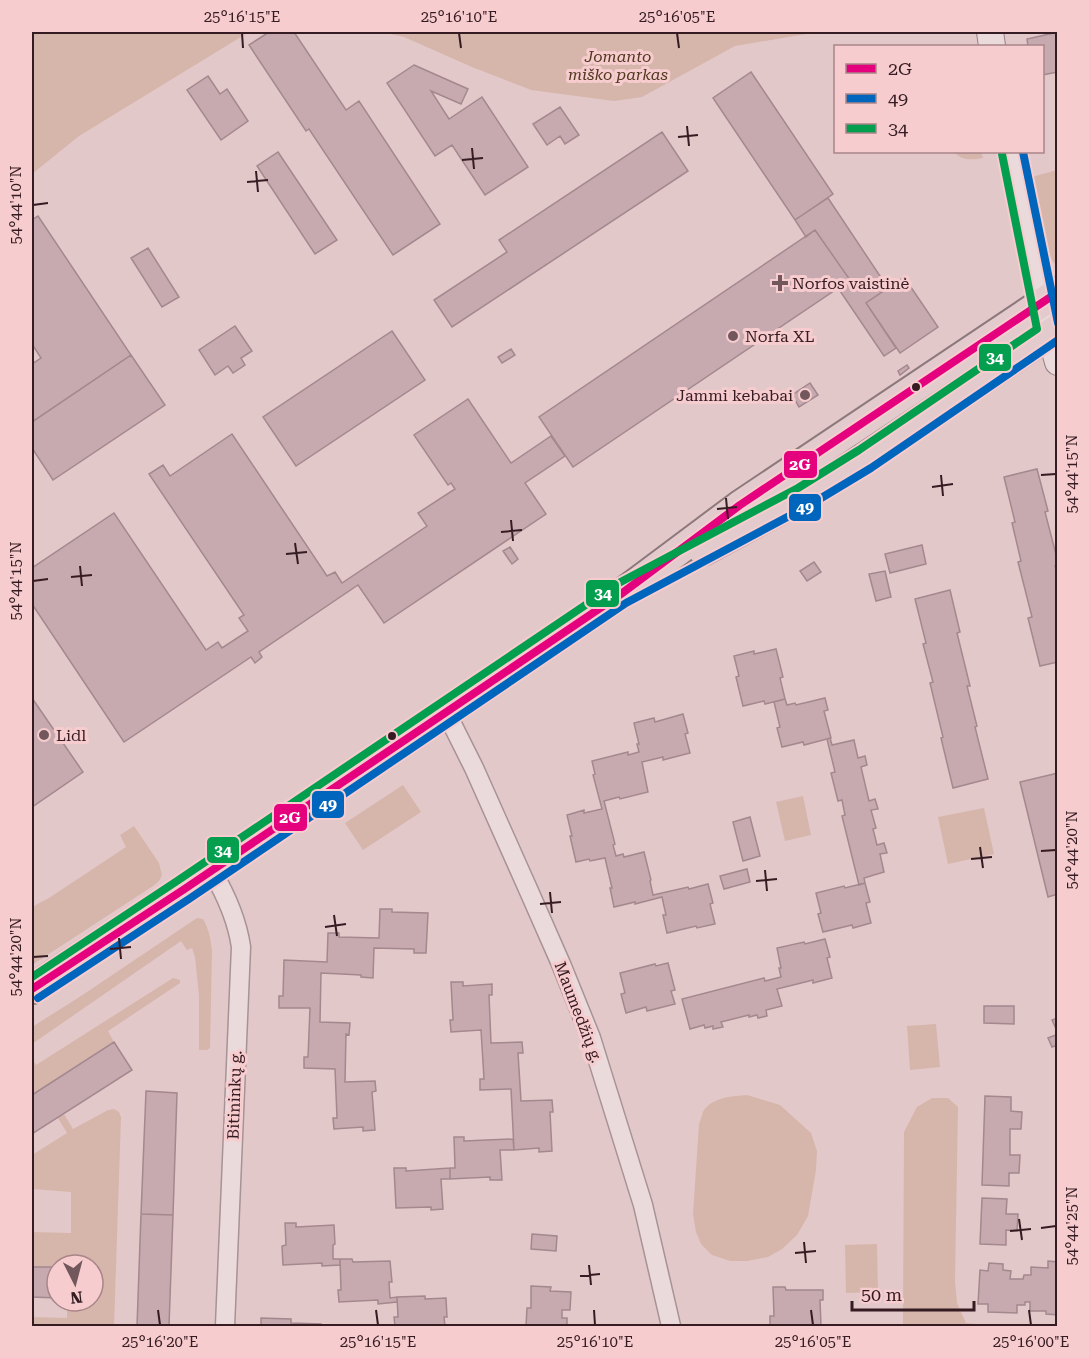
<svg xmlns="http://www.w3.org/2000/svg" width="1089" height="1358" viewBox="0 0 1089 1358" font-family="'Roboto Serif',serif">
<style>
.green{fill:#d6b5ab}
.building{fill:#c7a9b0;stroke:#a3888e;stroke-width:1.5}
.lines{fill:none;stroke-linecap:round;stroke-linejoin:round}
.street-casing{stroke:#a79295;stroke-width:21}
.secondary-casing{stroke:#978285;stroke-width:28}
.primary-casing{stroke:#8d797c;stroke-width:32}
.street{stroke:#ebdadb;stroke-width:18}
.secondary{stroke:#ebdadb;stroke-width:26}
.primary{stroke:#e3cbcd;stroke-width:28}
.bus-1-casing{stroke:#f6ccce;stroke-width:12}
.bus-2-casing{stroke:#f6ccce;stroke-width:12}
.bus-3-casing{stroke:#f6ccce;stroke-width:12}
.bus-1{stroke:#e5007d;stroke-width:8}
.bus-2{stroke:#0065bd;stroke-width:8}
.bus-3{stroke:#039f4f;stroke-width:8}
.ticks{fill:none;stroke:#351b22;stroke-width:2}
.poi-dot{fill:#72585d;stroke:#f6ccce;stroke-width:2}
.bus-dot{fill:#351b22;stroke:#f6ccce;stroke-width:2}
.labels{text-anchor:middle;stroke-width:6;stroke-linejoin:round;paint-order:stroke}
.park-label{font-size:16px;font-style:italic;fill:#523921;stroke:#f6ccce}
.poi-label{font-size:16px;fill:#351b22;stroke:#f6ccce;text-anchor:start}
.street-label{font-size:16px;fill:#351b22;stroke:#f6ccce}
.line-badge{stroke:#f6ccce;stroke-width:2}
.badge-label{font-size:16px;text-anchor:middle;font-weight:bold;fill:#fff}
.neatline{fill:none;stroke:#351b22;stroke-width:2}
.ticks-label{font-size:15px;text-anchor:middle;fill:#351b22}
</style>
<rect width="100%" height="100%" fill="#e3c8ca"/>
<path class="green" d="M32 32H249L79 136 32 174Z
M382 32H818L735 46 642 97 614 101 531 90 472 67 404 37Z
M954 152H981L983 158C971 160 962 161 954 152Z
M1057 170H1058L1057 265 1053 262 1048 252 1032 177Z
M1005 341 1008 346 907 412 888 431 804 481 803 477Z
M403 785 421 812 363 850 345 823Z
M803 796 811 835 785 841 776 802Z
M984 808 994 854 948 864 938 817Z
M134 826 159 863 162 875 159 881 153 886 32 965V907L49 898 126 847 120 835Z
M197 918 203 919C209 929 211 941 212 951L210 1048 207 1050H199V995L195 957 192 948 187 950 181 941 32 1044V1027L81 996Z
M173 978 180 980V983L108 1031 114 1042 32 1095V1059L36 1065Z
M936 1024 940 1067 910 1070 907 1026Z
M747 1095 780 1105 811 1133 817 1151 816 1170 808 1216 797 1235 782 1249 768 1257 747 1261H730L712 1255 701 1244 696 1232 693 1214 699 1124C701 1120 702 1113 704 1110 714 1097 733 1096 747 1095Z
M932 1098H948L958 1107 955 1281 957 1303 966 1323 998 1326H903L904 1132 917 1107Z
M114 1109 119 1112 121 1117 114 1326H32V1317L67 1318V1301H93V1265H57V1267H32V1232L71 1233V1192L32 1189V1155L67 1133 58 1118 64 1114 73 1129 108 1110Z
M877 1244 878 1292 846 1293 845 1245Z"/>
<path class="building" d="M269 32H294L346 110 359 101 440 224 393 255 309 129 306 131 249 45Z
M1058 32V72L1042 75V46H1028L1027 39Z
M414 65 468 89 461 104 431 91 449 119 482 97 528 167 485 195 452 145 435 156 387 83Z
M751 72 833 194 795 220 713 98Z
M208 76 220 94 227 89 248 121 221 140 187 90Z
M560 107 579 135 565 144 560 136 547 145 533 124Z
M662 132 688 171 452 327 434 300 507 252 499 240Z
M278 152 337 240 315 254 257 166Z
M828 198 888 288 866 303 896 348 884 356 838 288 850 280 815 230 806 237 795 220Z
M38 216 131 355 32 422V364L41 358 32 344V220Z
M815 230 850 280 573 467 539 417Z
M148 248 179 297 162 307 131 258Z
M904 277 938 327 900 353 866 303Z
M235 326 252 351 241 358 245 365 233 373 228 366 215 375 199 350Z
M392 331 425 380 296 466 263 417Z
M511 349 515 355 502 363 498 357Z
M131 355 165 405 53 480 32 448V422Z
M907 365 909 368 900 375 898 371Z
M810 383 818 395 799 407 792 395Z
M468 399 511 463 551 436 565 456 525 483 546 514 384 623 358 585 259 652 262 657 255 663 251 657 124 742 32 604V568L114 513 206 650 218 642 222 648 248 631 239 618 244 615 149 474 163 465 170 476 232 434 327 576 335 572 342 583 427 526 418 513 455 489 451 483 448 485 414 435Z
M1037 469 1048 511 1045 512 1058 562V565L1055 566 1058 575V662L1040 666 1028 618 1032 617 1018 562 1021 561 1012 523 1015 522 1004 477Z
M922 545 926 564 890 573 885 554Z
M510 547 518 559 512 564 503 551Z
M814 562 821 572 807 581 800 571Z
M885 571 891 597 876 601 869 574Z
M950 590 960 632 957 633 970 686H967L977 726 975 727 988 779 953 788 941 738 943 737 930 683 933 682 923 644 926 643 915 599Z
M776 649 783 677 780 678 785 699 765 704 764 701 743 706 736 677 739 676 734 656 754 651V654Z
M32 698 83 772 32 807Z
M825 698 828 710 824 711 831 738 804 745 803 742 782 747 777 728 780 727 774 702 785 699 787 705 795 703 796 705Z
M683 714 688 733 685 734 690 753 663 760V757L642 762 648 792 620 799 619 797 604 801 615 844 613 845 616 856 623 854 624 857 644 852 651 880 650 881 653 895 688 887 689 889 708 884 713 903 710 904 715 924 697 928 696 926 667 933 663 915H666L662 897 635 904V902L614 907 610 888H612L605 858 590 861 589 859 576 862 570 836H572L567 815 584 810V813L602 809 593 775 595 774 592 761 628 752V755L639 752 637 744H639L634 723 654 718 655 722Z
M830 738 832 745 854 740 858 758 865 756 867 765 861 767 869 801 875 799 878 809 871 810 876 828 873 829 877 845 884 843 887 853 880 854 884 872 864 878 865 883 859 885 842 816 845 815 842 800 838 801 831 773 835 772 827 739Z
M1058 773V894L1048 897 1020 782Z
M750 817 760 856 743 861 733 822Z
M747 869 750 882 724 889 720 876Z
M865 883 870 902 866 903 871 923 853 928 852 925 823 932 818 914 821 913 816 893 844 886 845 888Z
M380 909H392V912L428 913 426 953H414V949L374 948 373 978 361 977V975L321 973 320 1022 350 1023 349 1035 346 1034 345 1082 375 1081 376 1091 372 1092 375 1130 363 1131V1127L334 1129 333 1118H337L335 1069 304 1068V1057H308L310 1008H279V996H283L284 960 327 962 328 933H339V937L379 938Z
M825 939 830 957 827 958 832 978 813 983V980L777 989 782 1006 766 1010 767 1016 758 1018 757 1015 749 1017V1015L721 1022 723 1027 713 1029V1026L705 1028 704 1025 690 1029 682 999 764 978 765 981 781 977 779 968H781L777 948 804 942 805 944Z
M668 963 675 990 671 991 675 1004 647 1011 646 1007 626 1013 621 994 625 993 620 973 655 964 656 966Z
M451 982H463V986L492 984V995H489L491 1043 522 1042 523 1053H518L521 1101 552 1100 553 1112H550L552 1151 539 1152V1148L514 1150 511 1089 480 1090V1079H484L481 1030 451 1032 450 1020H453Z
M984 1006H1014V1024L984 1023Z
M1058 1018V1033L1052 1020Z
M1058 1034V1045L1052 1047 1048 1038Z
M114 1042 132 1070 32 1134V1095Z
M146 1091 177 1093 173 1215 141 1214Z
M985 1096 1011 1097V1111L1022 1112 1021 1129H1010V1155H1020L1019 1173H1009V1186L982 1185Z
M454 1137H464V1141L513 1139 514 1150H500L502 1180H490V1177L450 1179V1168H455Z
M394 1168H406V1171L450 1168V1179H441L443 1209 431 1210V1207L396 1208Z
M982 1198 1007 1199 1006 1214H1018L1017 1231 1006 1230V1245L980 1244Z
M141 1214 173 1215 169 1326H137Z
M285 1223H296V1227L334 1225 335 1244 333 1245V1259H340V1265L322 1266V1263L283 1265 282 1246 286 1245Z
M532 1234 557 1236 556 1251 531 1249Z
M340 1259H352L353 1262 390 1261 392 1282H389L390 1298 397 1297V1302L378 1304V1300L339 1302 338 1290H341Z
M1048 1261 1058 1262V1315L1046 1314V1311H1030V1302H1025V1305H1017V1313L988 1312V1304H978L980 1270 988 1271 989 1263 1003 1264V1270L1011 1271 1010 1279H1023L1024 1275H1031V1267L1048 1268Z
M32 1267H57V1298L32 1297Z
M531 1286 551 1287 550 1291 571 1292 570 1310H562V1318H567V1326H526L527 1308H531Z
M773 1287H785L786 1290H823V1300H820L821 1326H770V1316H774Z
M425 1296V1299L446 1298 447 1317H444L445 1326H395L394 1317H398L397 1297Z
M261 1318 291 1319V1323L321 1324V1326H261Z"/>
<g class="lines">
<g class="street-casing">
<path id="street" d="M446 712 474 768 528 889 561 964 591 1038 643 1205 671 1326
M212 871C226 895 237 919 241 947L225 1326"/>
</g>
<g class="secondary-casing">
<path id="secondary" d="M990 32 992 46
M1012 152C1025 222 1038 293 1058 362"/>
</g>
<g class="primary-casing">
<path id="primary" d="M703 551 803 497 865 459 1058 328
M32 989 183 890 621 594 740 505 1058 292"/>
</g>
<use href="#street" class="street"/>
<use href="#secondary" class="secondary"/>
<use href="#primary" class="primary"/>
<g class="bus-1-casing">
<path id="bus-1" d="M32 989 183 890 621 594 740 505 1058 292"/>
</g>
<g class="bus-2-casing">
<path id="bus-2" d="M1023 152 1058 323
M38 998 189 899 626 603 808 506 871 468 1058 340"/>
</g>
<g class="bus-3-casing">
<path id="bus-3" d="M32 977 177 881 615 585 798 488 859 450 1037 329 1002 154"/>
</g>
<use href="#bus-1" class="bus-1"/>
<use href="#bus-2" class="bus-2"/>
<use href="#bus-3" class="bus-3"/>
</g>
<path class="ticks" d="M242 33 243 48M459 33 461 48M677 33 679 48M687 126 689 146M678 137 698 135M472 148 474 169M462 160 483 158M256 171 258 192M247 182 268 180M33 205 48 203M941 475 943 496M1041 475 1056 474M932 487 953 484M726 498 728 519M717 509 737 507M511 520 513 541M501 532 522 530M295 543 298 564M286 554 307 552M80 566 82 586M71 577 92 575M33 581 48 579M980 847 983 868M1041 851 1056 850M971 859 992 857M765 870 767 891M756 881 777 879M550 892 552 913M540 904 561 902M334 915 337 936M325 927 346 924M119 938 121 959M110 949 131 947M33 957 48 956M1019 1219 1022 1240M1041 1228 1056 1226M1010 1231 1031 1229M804 1242 806 1263M795 1253 816 1251M589 1265 591 1285M580 1276 600 1274M158 1310 160 1325M376 1310 378 1325M594 1310 595 1325M811 1310 813 1325M1029 1310 1031 1325"/>
<g class="poi-dot">
<path d="M777 274h6v6h6v6h-6v6h-6v-6h-6v-6h6z"/>
<circle cx="733" cy="336" r="6"/>
<circle cx="805" cy="395" r="6"/>
<circle cx="44" cy="735" r="6"/>
</g>
<g class="bus-dot">
<circle cx="916" cy="387" r="5"/>
<circle cx="392" cy="736" r="5"/>
</g>
<g class="labels">
<g class="park-label">
<text x="618" y="62">Jomanto<tspan x="618" dy="18">miško parkas</tspan></text>
</g>
<g class="poi-label">
<text x="792" y="289">Norfos vaistinė</text>
<text x="745" y="342">Norfa XL</text>
<text x="793" y="401" text-anchor="end">Jammi kebabai</text>
<text x="56" y="741">Lidl</text>
</g>
<g class="street-label">
<text transform="translate(579 1012) rotate(69)" y="6">Maumedžių g.</text>
<text transform="translate(234 1095) rotate(-88)" y="6">Bitininkų g.</text>
</g>
</g>
<g class="line-badge">
<rect x="978" y="343" width="34" height="29" rx="6" fill="#039f4f"/>
<rect x="783" y="450" width="35" height="29" rx="6" fill="#e5007d"/>
<rect x="788" y="493" width="34" height="29" rx="6" fill="#0065bd"/>
<rect x="585" y="579" width="35" height="29" rx="6" fill="#039f4f"/>
<rect x="311" y="790" width="34" height="29" rx="6" fill="#0065bd"/>
<rect x="273" y="803" width="35" height="29" rx="6" fill="#e5007d"/>
<rect x="206" y="836" width="34" height="28" rx="6" fill="#039f4f"/>
</g>
<g class="badge-label">
<text x="995" y="363">34</text>
<text x="800" y="470">2G</text>
<text x="805" y="513">49</text>
<text x="603" y="599">34</text>
<text x="328" y="810">49</text>
<text x="290" y="823">2G</text>
<text x="223" y="856">34</text>
</g>
<rect width="1089" height="1358" fill="none" stroke="#f6ccce" stroke-width="66"/>
<rect x="834" y="45" width="210" height="108" fill="#f6ccce" stroke="#a98589" stroke-width="1.5"/>
<rect x="846" y="64" width="30" height="9" fill="#e5007d" stroke="#a98589" stroke-width="1.5"/>
<text x="888" y="75" font-size="18" fill="#351b22">2G</text>
<rect x="846" y="94" width="30" height="9" fill="#0065bd" stroke="#a98589" stroke-width="1.5"/>
<text x="888" y="105" font-size="18" fill="#351b22">49</text>
<rect x="846" y="124" width="30" height="9" fill="#039f4f" stroke="#a98589" stroke-width="1.5"/>
<text x="888" y="135" font-size="18" fill="#351b22">34</text>
<g transform="translate(75 1283) rotate(174)"><circle r="28" fill="#f6ccce" stroke="#a98589" stroke-width="1.5"/>
<path d="M0-4.5L10 22L0 15L-10 22Z" fill="#72585d"/>
<text y="-9" font-size="16" font-weight="bold" text-anchor="middle" fill="#351b22">N</text>
</g>
<path d="M852 1301v9h122v-9" fill="none" stroke="#351b22" stroke-width="3"/>
<text x="861" y="1301" font-size="18" fill="#351b22" stroke="#f6ccce" stroke-width="4.5" paint-order="stroke">50 m</text>
<rect x="33" y="33" width="1023" height="1292" class="neatline"/>
<g class="ticks-label">
<text x="242" y="22">25°16'15"E</text>
<text x="459" y="22">25°16'10"E</text>
<text x="677" y="22">25°16'05"E</text>
<text transform="translate(16 205) rotate(-90)" y="5">54°44'10"N</text>
<text transform="translate(1072 474) rotate(-90)" y="5">54°44'15"N</text>
<text transform="translate(16 581) rotate(-90)" y="5">54°44'15"N</text>
<text transform="translate(1072 850) rotate(-90)" y="5">54°44'20"N</text>
<text transform="translate(16 957) rotate(-90)" y="5">54°44'20"N</text>
<text transform="translate(1072 1226) rotate(-90)" y="5">54°44'25"N</text>
<text x="160" y="1347">25°16'20"E</text>
<text x="378" y="1347">25°16'15"E</text>
<text x="595" y="1347">25°16'10"E</text>
<text x="813" y="1347">25°16'05"E</text>
<text x="1031" y="1347">25°16'00"E</text>
</g>
</svg>
